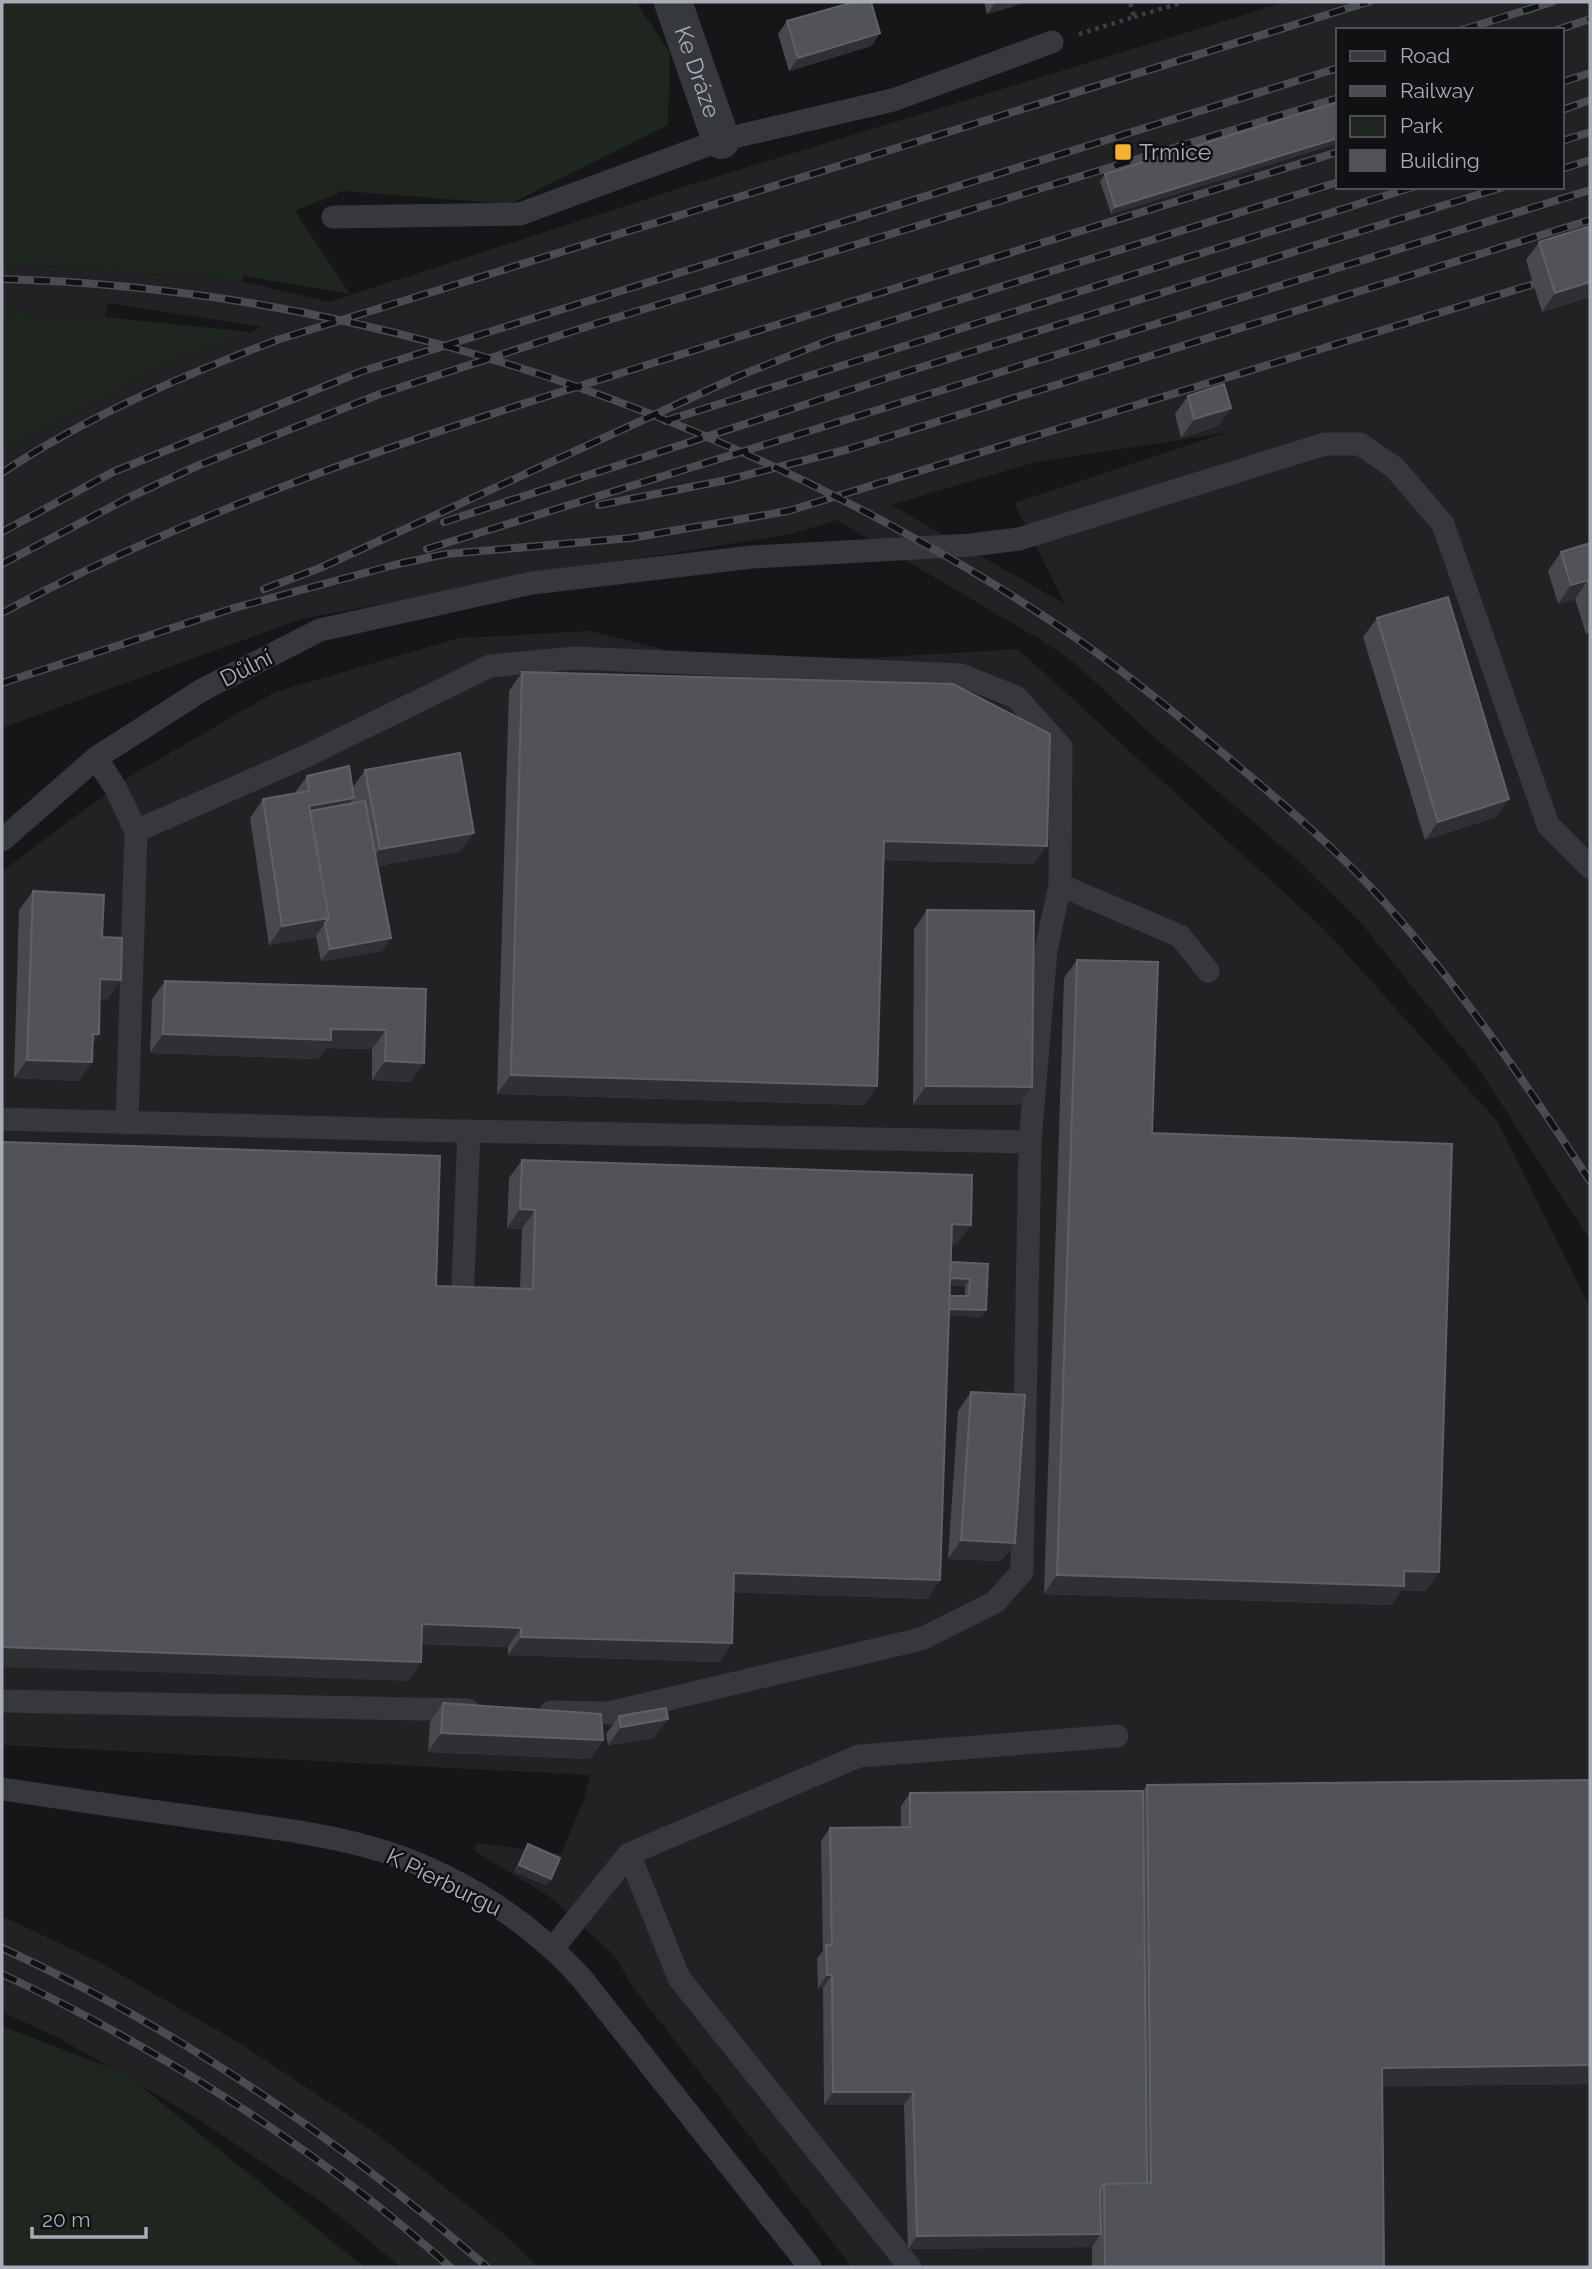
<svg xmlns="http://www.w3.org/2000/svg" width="1592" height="2269" viewBox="0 0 1592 2269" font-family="Raleway,sans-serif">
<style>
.built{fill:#222225;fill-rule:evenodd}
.green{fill:#1e261f}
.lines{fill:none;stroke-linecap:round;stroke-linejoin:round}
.path{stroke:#3d3f44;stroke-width:4.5;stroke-dasharray:3.5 5;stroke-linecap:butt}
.lane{stroke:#37383d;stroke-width:23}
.street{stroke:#37383d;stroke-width:38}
.rail-casing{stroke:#4a4c52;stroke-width:8}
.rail{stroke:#111113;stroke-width:5;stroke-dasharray:16;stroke-linecap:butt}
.wall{fill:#47494d;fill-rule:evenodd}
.shaded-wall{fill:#2f3033}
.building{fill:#525359;stroke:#5f6168;stroke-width:2}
.poi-dot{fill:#f2b134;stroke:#111113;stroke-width:2.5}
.labels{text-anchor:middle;stroke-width:5;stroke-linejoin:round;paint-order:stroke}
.street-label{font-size:23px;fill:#a8adb8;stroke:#111113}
.poi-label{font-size:23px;fill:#a8adb8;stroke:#111113;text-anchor:start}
</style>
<rect width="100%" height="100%" fill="#161618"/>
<path class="built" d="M1286 2H1590V241L1542 312 1590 297V1240L1478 1068 1362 924 1294 857 1145 729 1076 664 1041 640 837 520 791 534 549 573 301 619 2 728V451L173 361 263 327 108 303 105 317 2 312V263L242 281 329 302 696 183ZM1338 30H1562V187H1338ZM1225 433 1014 503 1065 604 891 505 1036 462Z
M590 631 710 661 866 658 1018 649 1327 932 1498 1122 1590 1307V2267H852L633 1987 614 1955 550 1897 473 1850 477 1843 561 1854 584 1800 590 1775 2 1745V871L132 775 275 692 459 638Z
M2 1916 99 1962 241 2044 377 2134 505 2235 538 2267H401L325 2204 195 2117 59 2038 2 2012Z"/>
<path class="green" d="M2 2H636L670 53 668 125 510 204 343 191 295 211 350 294 244 276 242 281 2 263Z
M2 312 105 317 250 332 173 361 2 451Z
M2 2026 126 2074 364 2267H2Z"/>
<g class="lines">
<path class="path" d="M1134 17 1184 2
M1079 34 1134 17 1130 2"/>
<path class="lane" d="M333 217 520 214 721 140 893 100 1052 42
M96 758 115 787 136 831
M2 840 96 758 202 690 320 630 532 583 752 557 971 545 1019 539 1325 444H1360L1395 468 1443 524 1548 825 1590 867
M2 1119 412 1130 1030 1142 1046 950 1060 885 1180 936 1208 971
M127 1123 136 831 302 758 490 666 575 658 961 675 1016 697 1061 747 1060 885
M463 1282 469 1131
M2 1701 468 1710
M551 1712 609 1713 921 1639 995 1602 1022 1572 1030 1142
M2 1789C68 1799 135 1809 202 1818 257 1826 315 1832 369 1847 449 1869 528 1918 583 1980L810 2267
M629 1854 679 1978 910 2267
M554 1947 629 1854 859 1756 1117 1736"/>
<path class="street" id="s1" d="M673 2 721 140"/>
<g class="rail-casing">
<path id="rail" d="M1462 30 1552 2
M1557 30 1590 19
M1562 82 1590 73
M1562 110 1590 100
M1562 141 1590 132
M1562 169 1590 160
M2 279C302 287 596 372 862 510 938 550 1013 593 1083 643 1132 678 1179 716 1225 755 1281 802 1338 850 1386 904 1463 991 1527 1085 1590 1181
M665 421 1413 187
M2 473C87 416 182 376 277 340L1368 2
M599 505 727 480 849 449 1590 220
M444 522 893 376 1503 187
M2 532 113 472 360 372 1338 68
M427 549 1590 190
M2 564 130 497 197 466 380 394 595 324 1338 98
M264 589 320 568 741 375 830 340 1338 182
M2 613C216 498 447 427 679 355 898 287 1118 219 1338 152
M2 683 234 608 398 564 446 554 631 538 788 511 1590 267
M2 1948C178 2028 341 2141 487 2267
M2 1974C159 2048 321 2151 450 2267"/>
</g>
<use href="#rail" class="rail"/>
</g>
<path class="wall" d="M984 2H1027L987 14Z
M787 21 880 33 871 46 789 71 778 34Z
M1338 102V143L1111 214 1100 181 1105 174Z
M1539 242 1590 297 1542 312 1526 260Z
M1188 396 1231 408 1218 426 1181 438 1175 414Z
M1590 543V632L1586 634 1575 599 1558 604 1548 571 1561 552Z
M1377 618 1496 817 1425 840 1363 637Z
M522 672 1034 864 884 860 864 1105 497 1094 509 691Z
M365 770 474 833 460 851 378 866 382 951 321 961 316 936 315 937 269 945 250 818 263 799 294 794 307 776 353 787Z
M33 891 102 937 108 999H100L99 1034 93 1043 79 1081 14 1078 19 910Z
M927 910 1032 1087 1019 1105H913L914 929Z
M1077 960 1152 1133 1426 1591 1401 1590 1391 1605 1044 1594 1064 978Z
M165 981 426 989 411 1082 372 1080V1049L326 1048 318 1059 150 1053 152 999Z
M522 1160 957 1244H952L951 1262 988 1264 982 1317 949 1315 940 1580 927 1599 734 1592 732 1643 719 1662 508 1655V1647L422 1644 408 1681 436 1286 520 1289 522 1229 507 1228 509 1178ZM950 1285 965 1286V1296H950Z
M971 1392 1015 1543 1001 1561 948 1559 958 1411Z
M443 1703 603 1740 590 1759 428 1752 430 1722Z
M619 1716 654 1738 608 1745 606 1734Z
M1147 1785 1590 2084 1382 2086 1384 2267H1092V2247L908 2249 904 2105H824L823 1988H818L817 1958 823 1951 821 1841 830 1828 901 1827V1806L910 1793 1143 1791Z
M528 1844 551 1879 546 1885 514 1872 524 1851Z"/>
<path class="shaded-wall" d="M996 2H1027L987 14Z
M880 33 871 46 789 71 798 58Z
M1338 138V143L1111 214 1115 207Z
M1590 282V297L1542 312 1555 293Z
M1231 408 1218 426 1181 438 1194 419Z
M1588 580 1575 599 1558 604 1571 585Z
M354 798 341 817 307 822 309 806Z
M1509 799 1496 817 1425 840 1438 822Z
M474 833 460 851 366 868 380 849Z
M884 841 1047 846 1034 864 871 860Z
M329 918 315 937 269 945 282 926Z
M391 938 382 951 321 961 330 949Z
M100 979 121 980 108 999 87 998Z
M331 1029 386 1030 372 1049 326 1048 318 1059 150 1053 163 1034Z
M93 1034H99L86 1053Z
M27 1060 92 1062 79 1081 14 1078Z
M385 1061 424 1063 411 1082 372 1080Z
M511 1075 877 1086 864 1105 497 1094Z
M926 1086 1032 1087 1019 1105H913Z
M520 1209 535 1210 522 1229 507 1228Z
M952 1224 971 1225 957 1244 939 1243Z
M942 1278 970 1279 965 1286 938 1284Z
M941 1308 986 1310 982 1317 936 1315Z
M961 1540 1015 1543 1001 1561 948 1559Z
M1404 1571 1439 1572 1426 1591 1401 1590 1391 1605 1044 1594 1057 1575Z
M734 1573 940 1580 927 1599 721 1592Z
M422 1624 521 1628 508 1647 409 1643Z
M521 1637 732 1643 719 1662 508 1655Z
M2 1647 421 1662 408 1681 2 1667Z
M668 1719 654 1738 608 1745 621 1727Z
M441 1733 603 1740 590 1759 428 1752Z
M519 1865 551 1879 546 1885 514 1872Z
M827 1975H832L823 1988H818Z
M1590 2065V2084L1368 2087 1382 2068Z
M833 2092H913L904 2105H824Z
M1101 2234 1092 2247 908 2249 917 2236Z"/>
<path class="building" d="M854 2H871L880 33 798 58 787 21Z
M1338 102V138L1115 207 1105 174Z
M1590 226V282L1555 293 1539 242Z
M1224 384 1231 408 1194 419 1188 396Z
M1590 543V587L1588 580 1571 585 1561 552Z
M1448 597 1509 799 1438 822 1377 618Z
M522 672 953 684 1050 734 1047 846 884 841 877 1086 511 1075Z
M460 753 474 833 380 849 365 770Z
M349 766 354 798 309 806 329 918 282 926 263 799 309 791 307 776Z
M365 801 391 938 330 949 325 923 329 918 310 811Z
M33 891 104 895 102 937 122 938 121 980 100 979 99 1034H93L92 1062 27 1060Z
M927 910 1034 911 1032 1087 926 1086Z
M1077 960 1158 962 1152 1133 1452 1144 1439 1572 1404 1571V1586L1057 1575Z
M165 981 426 989 424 1063 385 1061 386 1030 331 1029V1040L163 1034Z
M2 1142 440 1156 436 1286 533 1289 535 1210 520 1209 522 1160 972 1175 971 1225 952 1224 940 1580 734 1573 732 1643 521 1637V1628L422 1624 421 1662 2 1647Z
M951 1262 988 1264 986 1310 949 1309 950 1296H969L970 1279 950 1278Z
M971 1392 1025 1395 1015 1543 961 1540Z
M443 1703 601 1714 603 1740 441 1733Z
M666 1708 668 1719 621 1727 619 1716Z
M1590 1780V2065L1382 2068 1384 2267H1105L1104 2184 1151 2183 1147 1785Z
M1143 1791 1147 2183 1104 2184 1100 2190 1101 2234 917 2236 913 2092H833L832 1975H827L826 1945H832L830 1828 910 1827V1793Z
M528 1844 560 1858 551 1879 519 1865Z"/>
<rect class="poi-dot" x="1114" y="143" width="18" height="18" rx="3.5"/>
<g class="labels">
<g class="street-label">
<text dy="8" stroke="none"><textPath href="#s1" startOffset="74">Ke Dráze</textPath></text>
<text transform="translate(246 668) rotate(-27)" y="8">Důlní</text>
<text transform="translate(444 1882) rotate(26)" y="8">K Pierburgu</text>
</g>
<g class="poi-label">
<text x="1139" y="160">Trmice</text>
</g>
</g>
<rect width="1592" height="2269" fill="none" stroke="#a8adb8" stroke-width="7"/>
<rect x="1336" y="28" width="228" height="161" fill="#111113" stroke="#4d4f55" stroke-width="2"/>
<rect x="1350" y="51" width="35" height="10" fill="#37383d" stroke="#4d4f55" stroke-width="2"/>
<text x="1400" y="63" font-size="21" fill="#a8adb8">Road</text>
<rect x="1350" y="86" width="35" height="10" fill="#4a4c52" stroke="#4d4f55" stroke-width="2"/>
<text x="1400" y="98" font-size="21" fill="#a8adb8">Railway</text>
<rect x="1350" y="116" width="35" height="21" fill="#1e261f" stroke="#4d4f55" stroke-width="2"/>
<text x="1400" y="133" font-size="21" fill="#a8adb8">Park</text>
<rect x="1350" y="150" width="35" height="21" fill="#525359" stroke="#4d4f55" stroke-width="2"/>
<text x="1400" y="168" font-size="21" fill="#a8adb8">Building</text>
<path d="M32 2227v10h114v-10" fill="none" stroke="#a8adb8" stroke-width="3.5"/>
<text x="42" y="2227" font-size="21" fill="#a8adb8" stroke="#111113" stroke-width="5" paint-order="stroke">20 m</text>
</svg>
